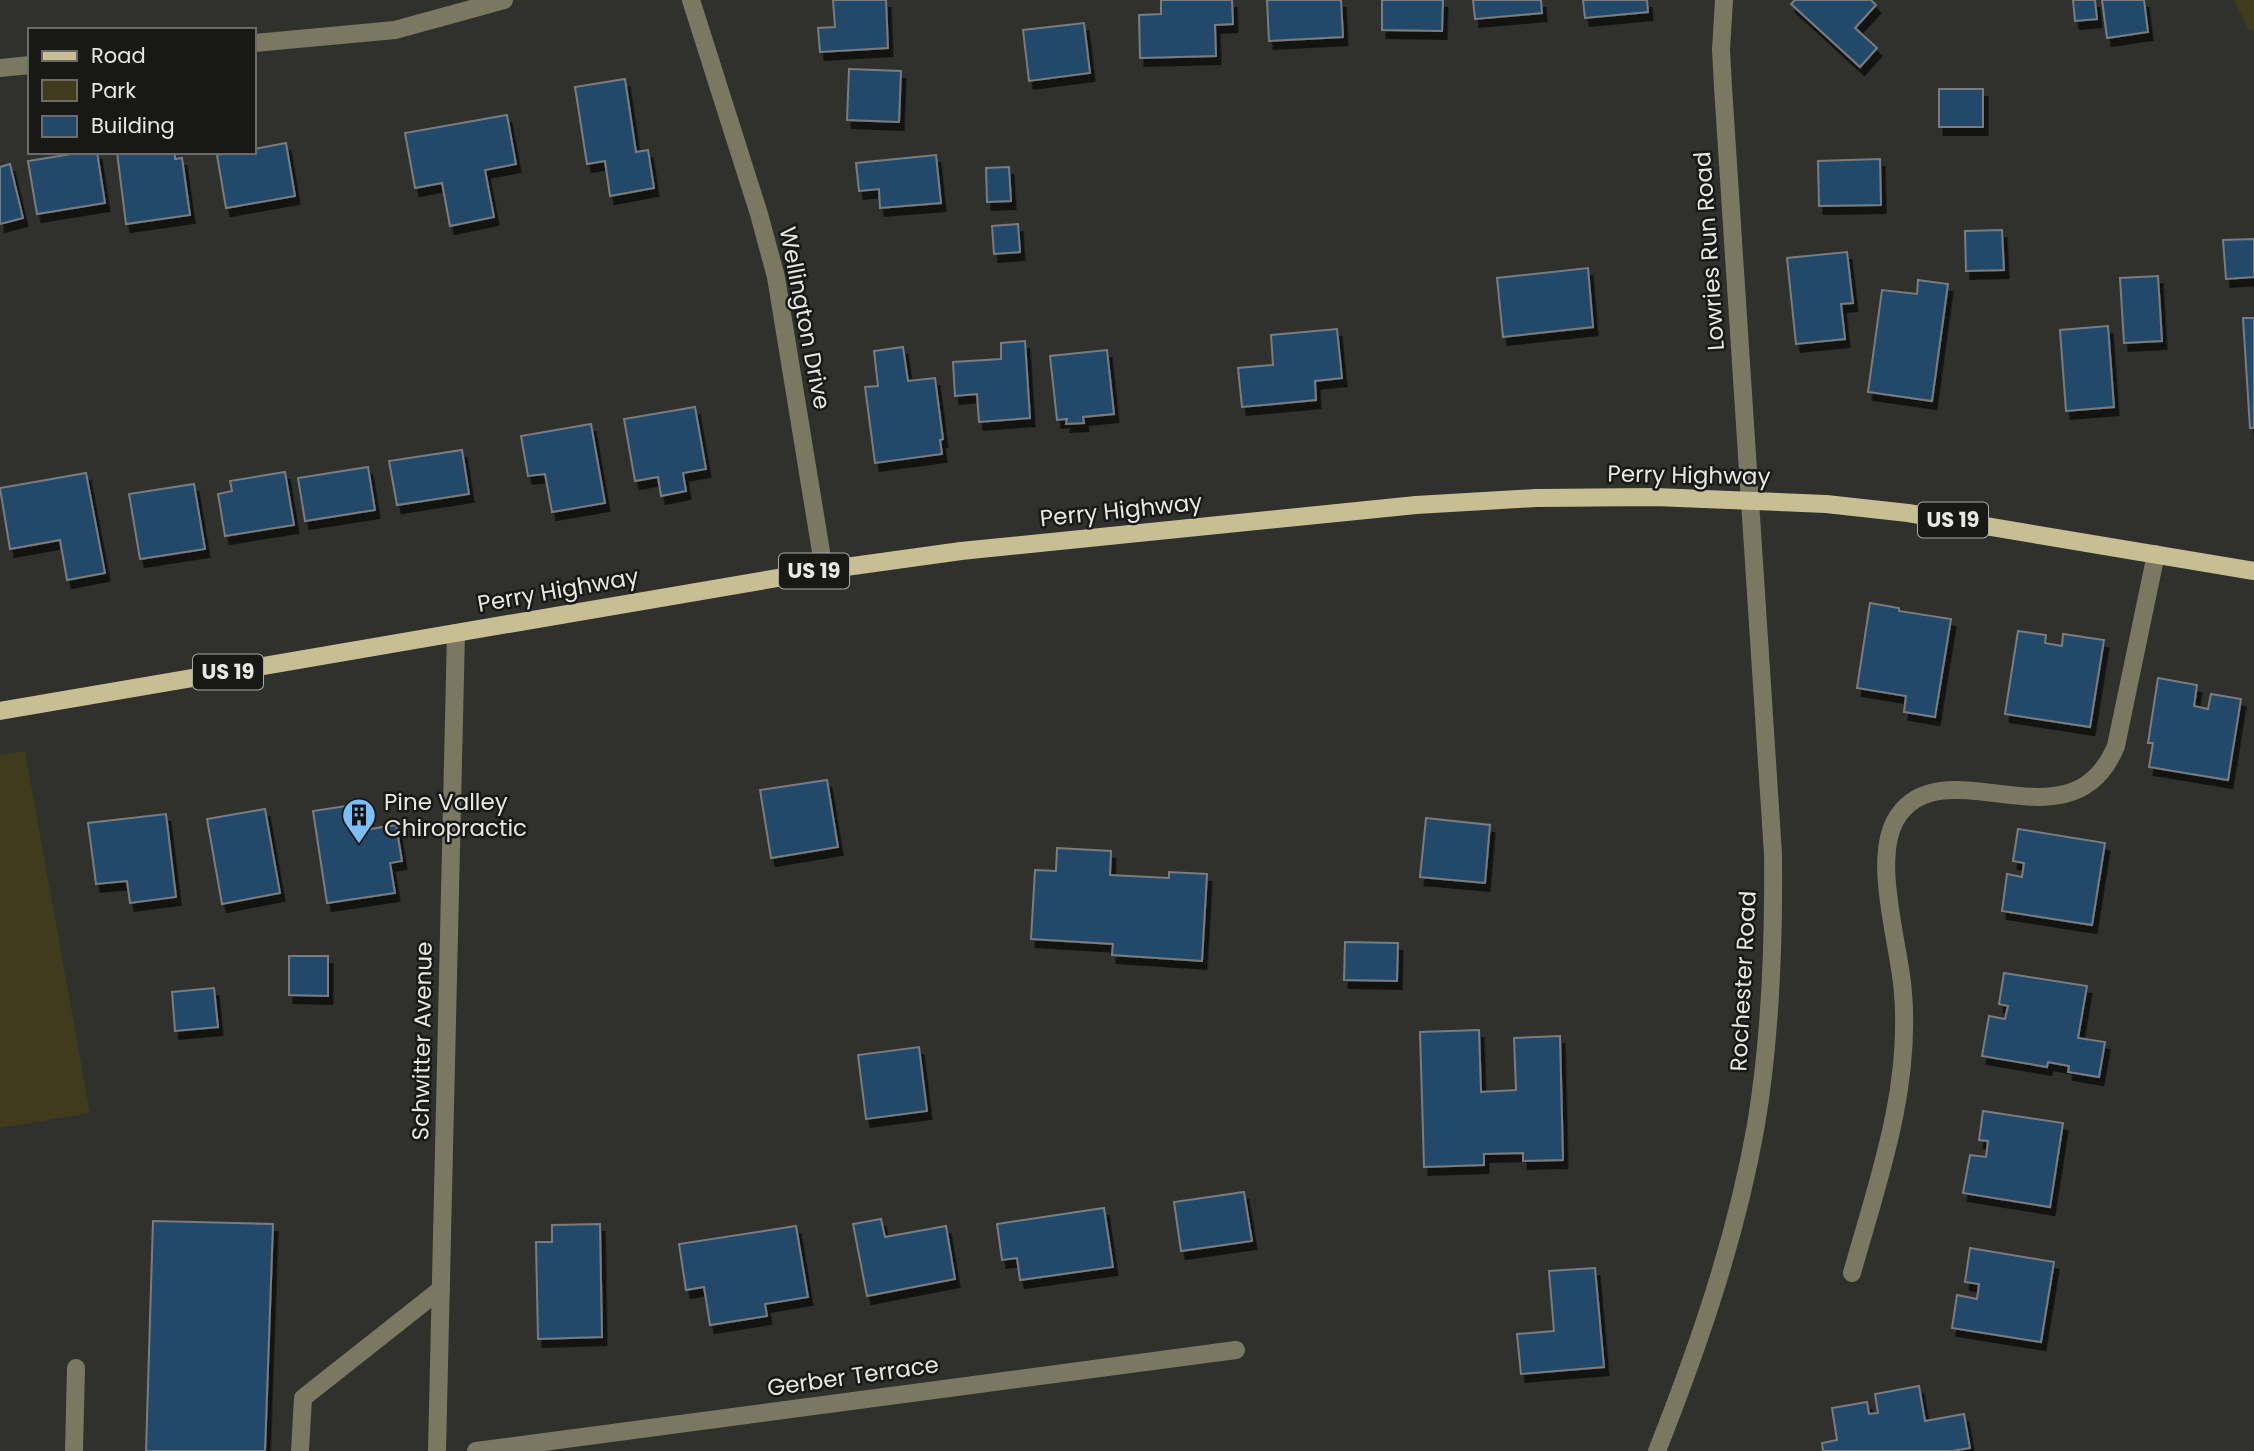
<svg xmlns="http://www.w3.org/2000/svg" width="2254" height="1451" viewBox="0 0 2254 1451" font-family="Poppins,sans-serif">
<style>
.green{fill:#403b1c}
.building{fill:#224969;stroke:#797c7f;stroke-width:2;filter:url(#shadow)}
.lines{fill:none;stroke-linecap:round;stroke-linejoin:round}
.minor{stroke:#7b7862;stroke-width:18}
.major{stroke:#c7bf93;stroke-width:18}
.labels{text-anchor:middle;stroke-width:5;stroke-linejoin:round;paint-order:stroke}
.shield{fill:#181816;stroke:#a9a9a7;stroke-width:2}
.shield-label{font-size:21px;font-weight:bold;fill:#e7e7e5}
.street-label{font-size:23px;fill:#e7e7e5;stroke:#181816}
.poi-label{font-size:23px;fill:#e7e7e5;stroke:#181816;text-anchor:start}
</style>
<defs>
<filter id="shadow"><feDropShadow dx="4.5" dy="8" stdDeviation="0" flood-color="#0009"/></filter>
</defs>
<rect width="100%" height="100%" fill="#30302d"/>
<path class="green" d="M2234 0H2254V32L2248 29Z
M25 751 90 1113 0 1128V755Z"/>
<path class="building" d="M833 0H886L888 48 820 52 818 28 835 27Z
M1161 0H1232L1233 24 1215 25 1216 56 1140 58 1139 15 1161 14Z
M1267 0H1341L1343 37 1269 41Z
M1382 0H1443L1442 31 1382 30Z
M1473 0H1541L1542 13 1475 19Z
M1583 0H1647L1648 12 1585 18Z
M1795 0H1871L1876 5 1855 28 1877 48 1860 67 1791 4Z
M2073 0H2095L2097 19 2075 21Z
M2102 0H2144L2148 32 2107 38Z
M1084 23 1090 73 1029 81 1023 30Z
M849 69 901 71 899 122 847 120Z
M625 79 636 152 648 150 654 188 610 196 605 161 587 164 575 87Z
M1939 89H1983V127H1939Z
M507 115 516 164 485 170 494 217 450 226 442 183 415 188 405 133Z
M286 143 295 196 226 208 217 155 233 152H254V149Z
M84 152H97L105 203 37 214 28 161Z
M117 152H175V159L182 158 190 215 126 224Z
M936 155 941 203 880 208 879 189 859 191 856 163Z
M1880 159 1881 205 1819 206 1818 161Z
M10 164 23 218 0 224V167Z
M1009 167 1011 201 987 202 986 168Z
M1018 224 1020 252 994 254 992 226Z
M2002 230 2004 270 1966 271 1965 231Z
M2254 239V277L2226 279 2223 240Z
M1847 252 1853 303 1841 304 1845 339 1796 344 1787 258Z
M1588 268 1593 327 1503 337 1497 278Z
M2158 276 2162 341 2124 343 2120 278Z
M1918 280 1948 284 1932 401 1868 392 1882 290 1917 294Z
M2243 318H2254V428H2250Z
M2108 326 2114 407 2066 411 2060 330Z
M1337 329 1342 378 1315 381 1316 400 1242 407 1238 368 1273 365 1271 335Z
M1025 341 1030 418 979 422 977 394 955 396 953 362 1001 359V343Z
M903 347 908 381 935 378 943 439 940 440 942 454 875 463 865 387 878 386 874 351Z
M1107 350 1114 414 1083 417 1084 423 1066 424 1067 419 1057 420 1050 356Z
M695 407 706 469 683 473 686 491 661 496 658 477 635 481 624 419Z
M591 424 605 503 552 512 545 474 528 476 521 436Z
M462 450 469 494 397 505 389 461Z
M368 467 375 510 305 521 298 478Z
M285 472 294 525 225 536 218 494 232 491 230 481Z
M86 473 105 573 67 580 60 540 10 549 0 488Z
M194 484 205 549 140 559 129 494Z
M1870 603 1899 608V611L1951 619 1935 717 1904 712 1906 696 1857 688Z
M2018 631 2046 635 2045 643 2062 646 2063 634 2104 640 2090 727 2005 714Z
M2158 678 2197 685 2194 706 2208 709 2211 694 2241 699 2228 780 2149 767 2153 743H2148Z
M827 780 838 847 771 858 760 790Z
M366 803 370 829 396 825 402 861 390 863 395 893 327 903 313 811Z
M265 809 280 893 222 904 207 819Z
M166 814 176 897 130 903 127 881 96 884 88 823Z
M1426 818 1490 825 1485 883 1420 877Z
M2018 829 2105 843 2092 925 2002 911 2007 874 2022 877 2024 863 2013 861Z
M1057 848 1111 851 1110 875 1169 878V872L1207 874 1202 961 1112 955 1113 944 1031 939 1035 870 1056 871Z
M1345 942 1398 943 1397 981 1344 980Z
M289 956H328V996L289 995Z
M2004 973 2087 986 2078 1038 2105 1042 2099 1077 2068 1072 2069 1066 2048 1062 2047 1067 1982 1056 1989 1016 2005 1019 2008 1006 1999 1004Z
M214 988 218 1027 175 1031 172 992Z
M1479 1030 1481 1092 1516 1090 1514 1038 1560 1036 1563 1160 1523 1161V1153L1484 1154V1165L1424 1167 1420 1032Z
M919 1047 927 1111 866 1119 858 1055Z
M1983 1111 2063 1123 2050 1207 1963 1193 1970 1155 1986 1157 1988 1141 1979 1140Z
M1244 1192 1252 1241 1181 1251 1174 1202Z
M1104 1208 1113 1267 1020 1280 1017 1258 1002 1260 997 1224Z
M881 1219 885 1237 946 1226 955 1279 867 1296 853 1224Z
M153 1221 273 1224 265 1451H146Z
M600 1224 602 1337 538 1339 536 1242H552V1225Z
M796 1226 808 1297 765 1304 767 1316 710 1325 704 1287 686 1290 679 1244Z
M1970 1248 2054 1262 2041 1342 1952 1328 1957 1295 1977 1299 1979 1284 1965 1282Z
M1595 1268 1604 1367 1521 1374 1517 1334 1554 1331 1549 1271Z
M1919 1386 1925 1421 1964 1414 1970 1448 1952 1451H1823L1822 1443 1837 1440 1832 1408 1867 1402 1869 1414 1878 1413 1875 1394Z"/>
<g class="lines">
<path class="minor" d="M691 0 759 214 776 277 824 570
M254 43 395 30 504 0
M0 68 30 65
M1852 1273C1878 1181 1911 1090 1903 993 1900 945 1870 857 1898 816 1946 745 2072 854 2116 746L2156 554
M74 1451 76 1368
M300 1451 303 1398 441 1289
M437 1451 456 633
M476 1451 1236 1350
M1657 1451C1699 1345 1736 1238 1756 1125 1771 1035 1774 944 1773 854L1723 87 1721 50 1724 0"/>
<path class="major" d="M0 711 824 570 961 551 1416 505 1536 498 1655 497 1826 504 1908 513 2254 571"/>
</g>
<defs>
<g id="building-pin" transform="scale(1.75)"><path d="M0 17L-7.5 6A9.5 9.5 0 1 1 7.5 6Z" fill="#7bbef8" stroke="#181816"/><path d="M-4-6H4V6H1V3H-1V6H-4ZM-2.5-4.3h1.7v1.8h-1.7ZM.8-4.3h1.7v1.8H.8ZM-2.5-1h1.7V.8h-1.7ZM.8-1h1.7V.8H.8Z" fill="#111"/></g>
</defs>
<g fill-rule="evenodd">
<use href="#building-pin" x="359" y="815"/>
</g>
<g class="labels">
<g class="shield">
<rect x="1918" y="502.5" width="70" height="35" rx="5"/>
<rect x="779" y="553.5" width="70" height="35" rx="5"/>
<rect x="193" y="654.5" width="70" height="35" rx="5"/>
</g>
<g class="shield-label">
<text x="1953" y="527">US 19</text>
<text x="814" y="578">US 19</text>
<text x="228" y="679">US 19</text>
</g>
<g class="street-label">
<text transform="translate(1709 251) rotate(-94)" y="8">Lowries Run Road</text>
<text transform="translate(805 318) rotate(79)" y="8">Wellington Drive</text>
<text transform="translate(1689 475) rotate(1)" y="8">Perry Highway</text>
<text transform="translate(1121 510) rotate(-6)" y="8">Perry Highway</text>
<text transform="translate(558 590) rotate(-10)" y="8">Perry Highway</text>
<text transform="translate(1743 981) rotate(-87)" y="8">Rochester Road</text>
<text transform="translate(422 1041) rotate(-89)" y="8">Schwitter Avenue</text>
<text transform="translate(853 1376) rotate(-8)" y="8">Gerber Terrace</text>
</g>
<g class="poi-label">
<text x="384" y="810">Pine Valley<tspan x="384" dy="26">Chiropractic</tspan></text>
</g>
</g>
<rect x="28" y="28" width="228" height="126" fill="#181816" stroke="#6b6b69" stroke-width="2"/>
<rect x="42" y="51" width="35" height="10" fill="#c7bf93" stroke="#6b6b69" stroke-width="2"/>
<text x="91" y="63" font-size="21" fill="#e7e7e5">Road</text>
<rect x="42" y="80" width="35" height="21" fill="#403b1c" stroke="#6b6b69" stroke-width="2"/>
<text x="91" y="98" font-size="21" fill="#e7e7e5">Park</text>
<rect x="42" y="116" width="35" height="21" fill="#224969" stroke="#6b6b69" stroke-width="2"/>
<text x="91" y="133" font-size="21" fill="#e7e7e5">Building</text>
</svg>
